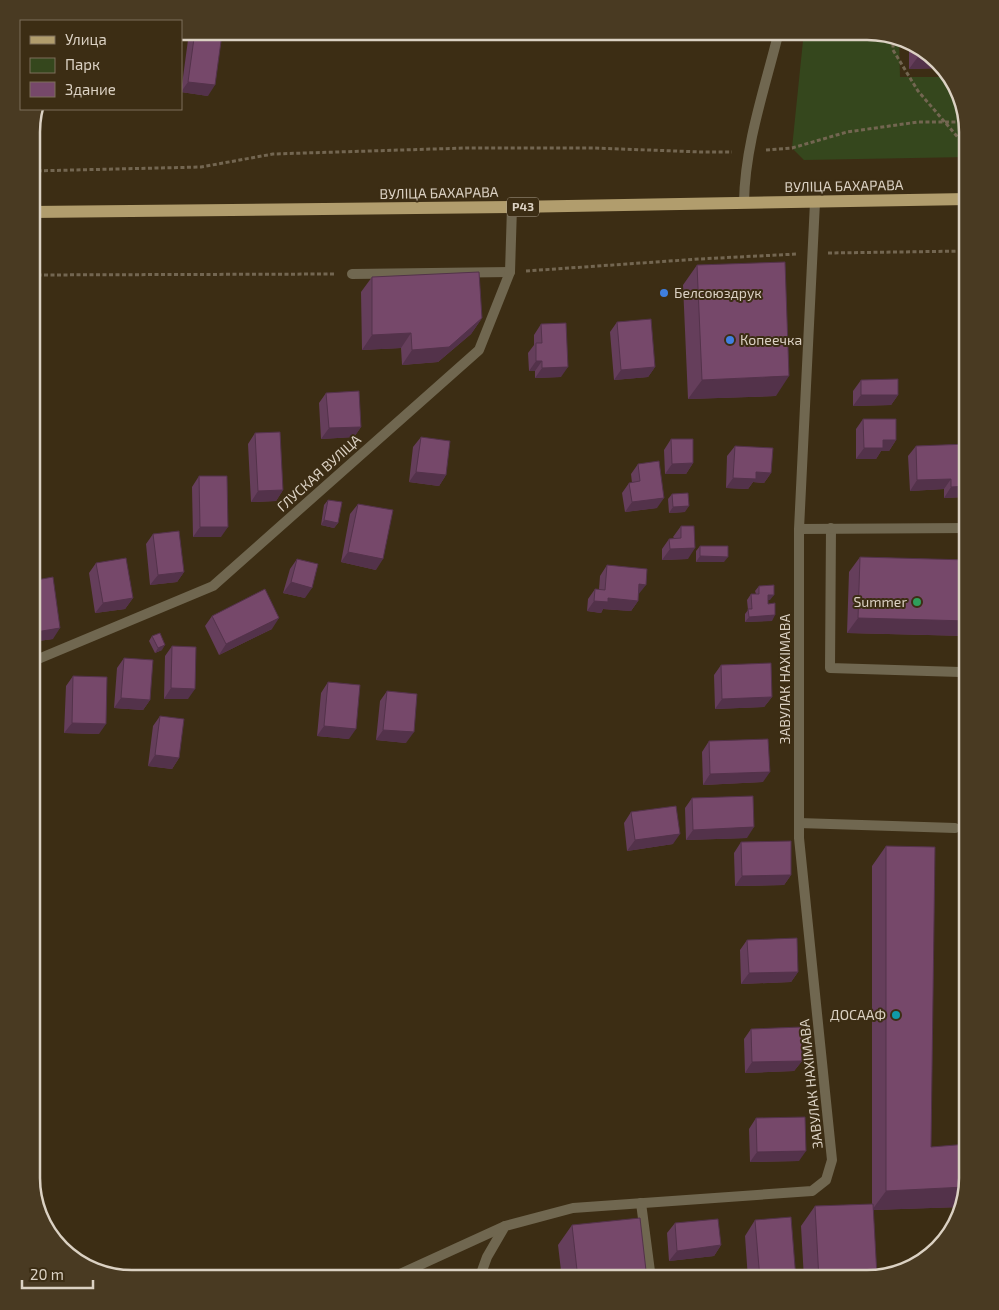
<svg xmlns="http://www.w3.org/2000/svg" width="999" height="1310" viewBox="0 0 999 1310" font-family="'Exo 2',sans-serif">
<style>
.green{fill:#35471d}
.lines{fill:none;stroke-linecap:round;stroke-linejoin:round}
.path{stroke:#736651;stroke-width:3;stroke-dasharray:4 2.5;stroke-linecap:butt}
.service{stroke:#706750;stroke-width:10}
.minor{stroke:#706750;stroke-width:10}
.tertiary{stroke:#706750;stroke-width:10}
.primary{stroke:#b19d6d;stroke-width:12}
.wall{fill:#653e5b}
.shaded-wall{fill:#53324a}
.building{fill:#76486a;stroke:#53324a}
.shop-dot{fill:#3f7fe0;stroke:#3c2d14;stroke-width:2}
.leisure-dot{fill:#2e9e5b;stroke:#3c2d14;stroke-width:2}
.culture-dot{fill:#0f9aa8;stroke:#3c2d14;stroke-width:2}
.labels{text-anchor:middle;stroke-width:4;stroke-linejoin:round;paint-order:stroke}
.shield{fill:#3c2d14;stroke:#aba08e;stroke-width:1}
.shield-label{font-size:12px;font-weight:bold;fill:#dbd1c3}
.street-label{font-size:14px;fill:#dbd1c3;stroke:#3c2d14}
.poi-label{font-size:14px;fill:#dbd1c3;stroke:#3c2d14;text-anchor:start}
.rim{fill:none;stroke:#dbd1c3;stroke-width:2.5}
</style>
<rect width="100%" height="100%" fill="#3c2d14"/>
<path class="green" d="M804 31H873L899 39 900 77H951L968 132V157L804 160 792 148Z"/>
<g class="lines">
<path class="path" d="M893 37V50L918 91 968 149
M766 150 792 148 847 132 918 122H965
M31 171 201 167 273 154 466 148H595L701 152H732
M828 253 968 251
M526 271 699 259 797 254
M31 275 336 274"/>
<path class="service" d="M352 274 510 272
M831 528 830 668 960 672
M799 823 955 828
M641 1203 651 1279
M479 1279 487 1257 505 1226"/>
<path class="minor" d="M799 529 968 528
M31 662 213 586 479 350 510 272 512 207
M389 1279 505 1226 573 1208 812 1191 826 1180 832 1160 799 838V529L815 202"/>
<path class="tertiary" d="M744 202C745 144 765 88 779 31"/>
<path class="primary" d="M31 212 512 207 968 199"/>
</g>
<path class="wall" d="M194 31H195L208 96 181 92 188 40Z
M909 42 917 45 942 68 909 69Z
M968 261V302H966L965 265Z
M697 265 776 396 688 399 683 285Z
M372 277 482 318 471 334 438 362 402 365 401 348 362 350 361 292Z
M617 322 655 367 648 377 614 380 610 332Z
M541 324 561 377 535 378V371H529L528 353 534 345V335Z
M861 380 898 395 891 405 853 406V391Z
M326 393 361 427 354 437 321 439 319 403Z
M863 419 896 440 889 451H881L876 459H856V429Z
M255 433 283 490 276 501 251 502 248 444Z
M421 437 446 475 439 486 409 482 413 447Z
M671 439 693 463 686 474H665L664 450Z
M968 444V493L965 497 944 498V489L910 491 908 456 916 446Z
M735 446 771 473 764 483 753 482 748 489 726 488 727 456Z
M638 464 657 508 625 512 622 493 629 483H632L631 474Z
M199 476 221 537H193L192 487Z
M672 494 685 512 669 513 668 499Z
M328 500 338 523 334 528 321 525 324 505Z
M358 504 376 570 341 562 350 514Z
M681 526 688 559 662 560V549L669 539 674 538 673 537Z
M153 534 184 572 177 582 150 585 146 544Z
M700 546 724 562H696V551Z
M860 557 968 560V636L847 633 849 572Z
M297 559 305 598 283 593 290 569Z
M96 563 133 598 125 609 95 613 89 573Z
M607 565 638 595V601L631 611 603 609 601 613 587 611 588 599 595 589H599L600 576Z
M31 581 53 639 31 642Z
M759 586 770 600H768V604L772 621 745 622V614L748 610 747 600 751 594H756L755 591Z
M212 616 272 629 219 655 205 626Z
M152 636 162 650 155 653 149 641Z
M172 646 188 699H164L165 656Z
M124 658 150 700 143 710 114 708 117 668Z
M721 665 772 697 764 707 715 709 714 675Z
M73 676 99 734 64 733 66 686Z
M328 682 349 739 317 736 321 693Z
M387 691 406 743 376 740 380 701Z
M160 716 179 758 172 769 148 766 153 726Z
M709 741 763 782 703 785 702 752Z
M692 798 747 838 686 840 685 808Z
M631 812 673 844 627 851 624 823Z
M741 842 791 875 784 885 735 886 734 853Z
M886 846 931 1147 960 1207 873 1210 867 1279H804L801 1226 815 1206 872 1204V866Z
M747 940 798 972 791 982 741 984 740 950Z
M751 1029 802 1061 794 1071 745 1073 744 1039Z
M756 1118 799 1161 750 1162 749 1129Z
M755 1220 796 1279H748L745 1236Z
M675 1223 721 1245 714 1256 669 1261 667 1233Z
M572 1225 647 1279H562L558 1245Z"/>
<path class="shaded-wall" d="M340 31H367L362 38Z
M371 31H403L398 38Z
M923 50 942 68 909 69Z
M188 82 215 85 208 96 181 92Z
M482 318 471 334 438 362 402 365 412 350Z
M411 333 401 348 362 350 372 335Z
M536 361H542L535 371H529Z
M568 367 561 377 535 378 542 368Z
M655 367 648 377 614 380 621 370Z
M789 376 776 396 688 399 702 380Z
M861 395H898L891 405 853 406Z
M361 427 354 437 321 439 329 428Z
M883 440H896L889 451H881L876 459H856L864 448Z
M693 463 686 474H665L672 464Z
M416 472 446 475 439 486 409 482Z
M756 472 771 473 764 483 753 482 748 489 726 488 733 478Z
M951 479 944 489 910 491 917 480Z
M968 486V493L965 497 944 498 951 487Z
M283 490 276 501 251 502 258 491Z
M664 498 657 508 625 512 632 502Z
M689 506 685 512 669 513 673 507Z
M324 520 338 523 334 528 321 525Z
M200 527H228L221 537H193Z
M695 548 688 559 662 560 670 549Z
M348 552 383 559 376 570 341 562Z
M700 556 728 557 724 562H696Z
M184 572 177 582 150 585 158 575Z
M291 582 312 588 305 598 283 593Z
M639 584 646 585 638 595Z
M768 595H774L770 600H764Z
M133 598 125 609 95 613 103 603Z
M608 598 638 601 631 611 603 609 601 613 587 611 594 601Z
M775 615 772 621 745 622 749 617Z
M279 618 272 629 219 655 226 644Z
M858 618 968 621V636L847 633Z
M60 628 53 639 31 642V639L36 632Z
M165 645 162 650 155 653 158 648Z
M171 688 195 689 188 699H164Z
M772 697 764 707 715 709 722 699Z
M121 698 150 700 143 710 114 708Z
M72 723 106 724 99 734 64 733Z
M324 726 356 729 349 739 317 736Z
M383 730 414 732 406 743 376 740Z
M155 755 179 758 172 769 148 766Z
M770 772 763 782 703 785 710 774Z
M754 827 747 838 686 840 693 830Z
M680 834 673 844 627 851 635 840Z
M791 875 784 885 735 886 742 876Z
M798 972 791 982 741 984 749 973Z
M802 1061 794 1071 745 1073 752 1062Z
M31 1107H35L31 1112Z
M806 1151 799 1161 750 1162 757 1152Z
M965 1187 960 1207 872 1210 886 1191Z
M721 1245 714 1256 669 1261 677 1251Z"/>
<path class="building" d="M195 31H204L222 34 215 85 188 82Z
M785 262 789 376 702 380 697 265Z
M479 272 482 318 449 347 412 350 411 333 372 335V277Z
M651 319 655 367 621 370 617 322Z
M566 323 568 367 542 368V361H536V343H542L541 324Z
M898 379V395H861V380Z
M359 391 361 427 329 428 326 393Z
M863 419H896V440H883V448H864Z
M280 432 283 490 258 491 255 433Z
M421 437 450 441 446 475 416 472Z
M671 439H693V463L672 464Z
M968 444V486L951 487V479L917 480 916 446Z
M735 446 773 448 771 473 756 472V479L733 478Z
M659 461 664 498 632 502 629 483 640 481 638 464Z
M199 476H227L228 527H200Z
M688 493 689 506 673 507 672 494Z
M328 500 342 502 338 523 324 520Z
M358 504 393 510 383 559 348 552Z
M681 526H694L695 548 670 549 669 539 681 538Z
M179 531 184 572 158 575 153 534Z
M700 546H728V557L700 556Z
M860 557 968 560V621L858 618Z
M126 558 133 598 103 603 96 563Z
M297 559 318 564 312 588 291 582Z
M607 565 647 569 646 585 639 584 638 601 608 598V602L594 601 595 589 605 590Z
M53 577 60 628 36 632 31 598V581Z
M774 585V595H768V604L775 603V615L749 617 748 609H752L751 594H759V586Z
M265 589 279 618 226 644 212 616Z
M160 633 165 645 158 648 152 636Z
M172 646 196 647 195 689 171 688Z
M124 658 153 660 150 700 121 698Z
M771 663 772 697 722 699 721 665Z
M73 676 107 677 106 724 72 723Z
M328 682 360 685 356 729 324 726Z
M387 691 417 694 414 732 383 730Z
M160 716 184 719 179 758 155 755Z
M768 739 770 772 710 774 709 741Z
M753 796 754 827 693 830 692 798Z
M676 806 680 834 635 840 631 812Z
M791 841V875L742 876 741 842Z
M886 846 935 847 931 1147 968 1144V1178L965 1187 886 1191Z
M797 938 798 972 749 973 747 940Z
M801 1027 802 1061 752 1062 751 1029Z
M31 1059 35 1107H31Z
M805 1117 806 1151 757 1152 756 1118Z
M873 1204 877 1276 867 1279H819L815 1206Z
M791 1217 796 1279H760L755 1220Z
M640 1218 647 1279H578L572 1225Z
M718 1219 721 1245 677 1251 675 1223Z"/>
<g class="shop-dot">
<circle cx="664" cy="293" r="5"/>
<circle cx="730" cy="340" r="5"/>
</g>
<circle class="leisure-dot" cx="917" cy="602" r="5"/>
<circle class="culture-dot" cx="896" cy="1015" r="5"/>
<g class="labels">
<rect class="shield" x="507" y="197.5" width="32" height="19" rx="4"/>
<g class="shield-label">
<text x="523" y="211">Р43</text>
</g>
<g class="street-label">
<text transform="translate(844 186) rotate(-1)" y="5">ВУЛІЦА БАХАРАВА</text>
<text transform="translate(439 193) rotate(-1)" y="5">ВУЛІЦА БАХАРАВА</text>
<text transform="translate(319 473) rotate(-42)" y="5">ГЛУСКАЯ ВУЛІЦА</text>
<text transform="translate(785 679) rotate(-90)" y="5">ЗАВУЛАК НАХІМАВА</text>
<text transform="translate(811 1084) rotate(-96)" y="5">ЗАВУЛАК НАХІМАВА</text>
</g>
<g class="poi-label">
<text x="674" y="298">Белсоюздрук</text>
<text x="740" y="345">Копеечка</text>
<text x="907" y="607" text-anchor="end">Summer</text>
<text x="886" y="1020" text-anchor="end">ДОСААФ</text>
</g>
</g>
<path d="M0 0H999V1310H0ZM132 40H867A92 92 0 0 1 959 132V1178A92 92 0 0 1 867 1270H132A92 92 0 0 1 40 1178V132A92 92 0 0 1 132 40Z" fill="#493a22" fill-rule="evenodd"/>
<path class="rim" d="M132 40H867A92 92 0 0 1 959 132V1178A92 92 0 0 1 867 1270H132A92 92 0 0 1 40 1178V132A92 92 0 0 1 132 40Z"/>
<rect x="20" y="20" width="162" height="90" fill="#3c2d14" stroke="#7c6f5a"/>
<rect x="30" y="36" width="25" height="8" fill="#b19d6d" stroke="#7c6f5a"/>
<text x="65" y="45" font-size="15" fill="#dbd1c3">Улица</text>
<rect x="30" y="58" width="25" height="15" fill="#35471d" stroke="#7c6f5a"/>
<text x="65" y="70" font-size="15" fill="#dbd1c3">Парк</text>
<rect x="30" y="82" width="25" height="15" fill="#76486a" stroke="#7c6f5a"/>
<text x="65" y="95" font-size="15" fill="#dbd1c3">Здание</text>
<path d="M22 1280v8h71v-8" fill="none" stroke="#dbd1c3" stroke-width="2.5"/>
<text x="30" y="1280" font-size="15" fill="#dbd1c3" stroke="#3c2d14" stroke-width="4" paint-order="stroke">20 m</text>
</svg>
